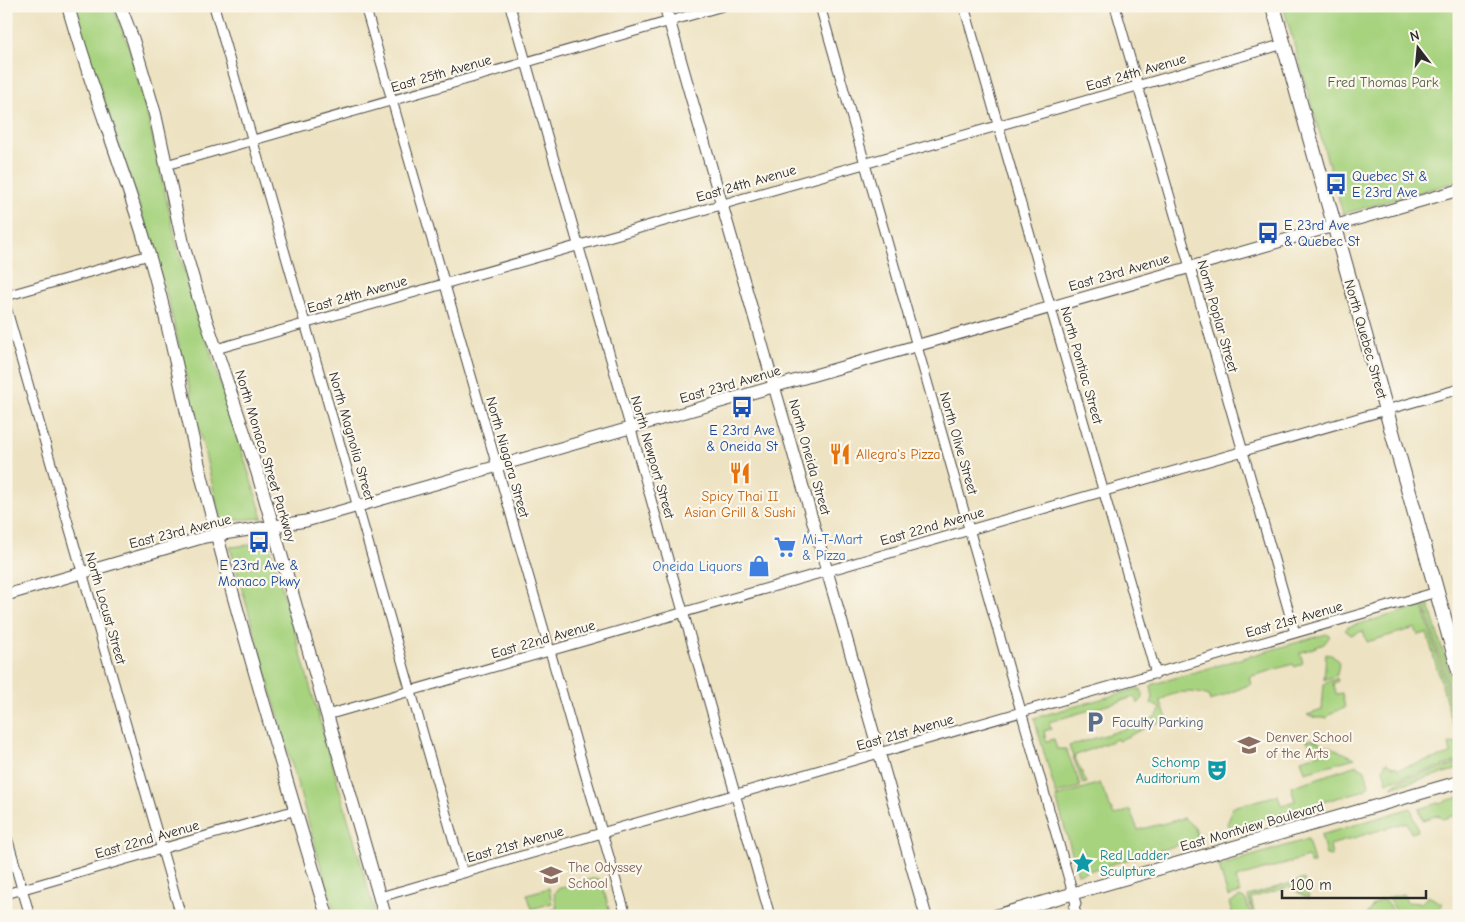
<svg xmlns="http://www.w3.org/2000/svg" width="1465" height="922" viewBox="0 0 1465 922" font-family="'Comic Neue',sans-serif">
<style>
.green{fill:#a7d37f;stroke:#697f55}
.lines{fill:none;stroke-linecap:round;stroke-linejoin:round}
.minor-casing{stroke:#484642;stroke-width:11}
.tertiary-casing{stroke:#484642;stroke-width:13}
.secondary-casing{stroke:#484642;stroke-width:14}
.primary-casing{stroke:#484642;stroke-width:16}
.minor{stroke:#fff;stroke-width:9}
.tertiary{stroke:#fff;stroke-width:11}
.secondary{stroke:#fff;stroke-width:12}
.primary{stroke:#fff;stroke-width:14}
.labels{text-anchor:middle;stroke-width:4.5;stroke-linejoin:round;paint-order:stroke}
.street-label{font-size:14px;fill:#2b2b2b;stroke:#fbf7ec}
.park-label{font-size:14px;fill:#505d44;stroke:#fbf7ec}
.transit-label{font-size:14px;fill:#164399;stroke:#fbf7ec;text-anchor:start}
.food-label{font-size:14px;fill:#c56008;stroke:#fbf7ec;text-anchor:start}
.shop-label{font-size:14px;fill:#366cbe;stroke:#fbf7ec;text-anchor:start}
.service-label{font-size:14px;fill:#4e5e75;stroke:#fbf7ec;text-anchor:start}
.education-label{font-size:14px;fill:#785e54;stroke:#fbf7ec;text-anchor:start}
.culture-label{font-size:14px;fill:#0d838f;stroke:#fbf7ec;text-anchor:end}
</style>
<rect width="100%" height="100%" fill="#fbf7ec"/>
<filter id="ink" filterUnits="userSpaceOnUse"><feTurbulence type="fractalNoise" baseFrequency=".02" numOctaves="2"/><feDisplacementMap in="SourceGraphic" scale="10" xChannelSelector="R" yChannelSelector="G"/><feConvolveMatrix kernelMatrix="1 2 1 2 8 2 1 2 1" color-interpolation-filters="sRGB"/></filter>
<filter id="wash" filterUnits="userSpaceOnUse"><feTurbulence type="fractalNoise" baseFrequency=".0096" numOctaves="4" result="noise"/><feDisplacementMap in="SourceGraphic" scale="20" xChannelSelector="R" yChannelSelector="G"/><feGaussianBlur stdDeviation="1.12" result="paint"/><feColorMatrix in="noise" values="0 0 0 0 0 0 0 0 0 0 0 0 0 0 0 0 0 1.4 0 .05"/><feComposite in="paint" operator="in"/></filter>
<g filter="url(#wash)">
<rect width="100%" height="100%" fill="#ede2c1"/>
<path class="green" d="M75 6H113L130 50 149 122 178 250 263 518 221 521 169 303 139 205 80 29Z
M1283 6H1459V181L1343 214Z
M269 543 376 916H335L230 547Z
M1427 603 1429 605 1459 706V724L1425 606Z
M1423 606 1459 732V761L1387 782 1383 769 1386 762 1393 767 1396 766 1397 769 1451 754 1449 744 1458 742 1427 633 1418 635 1415 628 1367 642 1363 631 1351 635 1345 630 1348 627Z
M1326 634 1330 636 1324 644 1300 653 1303 663 1295 667 1293 664 1249 677 1251 684 1210 701 1209 696C1192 690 1175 690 1160 701L1167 718 1118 741 1117 739 1074 756 1087 783 1083 784 1069 746 1145 723 1156 716 1161 709 1151 703 1153 698 1151 686 1154 684Z
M1326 654 1334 656 1339 663 1337 675 1324 680Z
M1337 678 1338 681 1333 683 1336 694 1342 693 1345 708 1331 713 1327 718H1316L1307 715 1322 710 1324 684Z
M1136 689H1141L1143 698 1138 704 1134 697 1094 709V717L1090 710 1049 722 1051 729 1044 731 1046 741 1054 739 1057 749H1066L1080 784V787L1056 794 1034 718Z
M1312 739 1355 758 1305 772 1301 759 1319 754 1306 740Z
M1459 763V769L1391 787 1401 780Z
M1357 765 1365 770 1369 785 1365 790 1242 825 1230 832 1227 824 1233 807 1278 795 1281 805 1295 801 1291 787Z
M1100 783 1114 816 1130 810 1138 830 1184 818 1195 828 1198 839 1078 874 1056 797Z
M1459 797V820L1452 816 1443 819 1438 815 1423 820 1419 809Z
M1411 808 1418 831 1411 833 1407 822 1330 845 1332 856 1326 855 1321 835Z
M1308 839 1314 863H1310L1308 857 1236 878 1240 893 1228 897 1219 866Z
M596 878 601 880 611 916H533L557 908 554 893 557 889Z
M1304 879 1309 899 1289 887 1251 898 1255 916H1253L1248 896Z
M549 888 552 903 532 909 527 894Z
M1403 894 1407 902 1421 903 1428 896 1443 904 1429 916H1400L1387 898Z
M1240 897 1246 900 1251 916H1233L1229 903Z
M1383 899 1397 916H1366L1373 905Z"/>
</g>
<g filter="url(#ink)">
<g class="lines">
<g class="minor-casing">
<path id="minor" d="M214 6 463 873
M365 6 626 916
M510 6 770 916
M820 6 1076 904 1074 908 1077 916
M964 6 1156 674
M1115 6 1295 633
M166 165 723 6
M6 296 149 255
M6 307 181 916
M216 349 1284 44
M327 715 1459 389
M6 834 30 916
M6 894 296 810
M380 897 1437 592"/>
</g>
<g class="tertiary-casing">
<path id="tertiary" d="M665 6 926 916
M6 595 205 537 306 521 1459 190"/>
</g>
<g class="secondary-casing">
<path id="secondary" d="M68 6C91 90 125 171 149 255 172 331 184 409 204 486 241 630 284 773 327 916
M120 6 133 40 155 114 184 248 198 296 257 471 385 916
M995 916 1459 782"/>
</g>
<g class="primary-casing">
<path id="primary" d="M1273 6 1459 671"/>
</g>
<use href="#minor" class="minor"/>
<use href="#tertiary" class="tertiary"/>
<use href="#secondary" class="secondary"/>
<use href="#primary" class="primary"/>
</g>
</g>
<defs>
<g id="bus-bare" transform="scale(1.725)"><path d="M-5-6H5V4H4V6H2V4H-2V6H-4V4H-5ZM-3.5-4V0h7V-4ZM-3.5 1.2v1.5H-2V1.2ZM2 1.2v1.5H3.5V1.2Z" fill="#1a4fb4" stroke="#fbf7ec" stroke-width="2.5" paint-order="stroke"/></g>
<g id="restaurant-bare" transform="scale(1.725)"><path d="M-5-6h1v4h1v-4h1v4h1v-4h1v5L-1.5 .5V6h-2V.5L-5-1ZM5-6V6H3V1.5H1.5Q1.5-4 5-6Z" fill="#e8710a" stroke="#fbf7ec" stroke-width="2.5" paint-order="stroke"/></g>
<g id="supermarket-bare" transform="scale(1.725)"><path d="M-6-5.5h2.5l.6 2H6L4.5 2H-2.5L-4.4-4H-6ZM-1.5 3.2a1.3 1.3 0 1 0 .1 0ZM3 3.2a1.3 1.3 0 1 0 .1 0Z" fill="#3f7fe0" stroke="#fbf7ec" stroke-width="2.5" paint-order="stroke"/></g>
<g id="shop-bare" transform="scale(1.725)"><path d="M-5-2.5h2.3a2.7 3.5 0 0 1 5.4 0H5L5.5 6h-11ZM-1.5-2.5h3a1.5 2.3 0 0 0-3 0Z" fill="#3f7fe0" stroke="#fbf7ec" stroke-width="2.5" paint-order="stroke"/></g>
<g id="parking-bare" transform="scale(1.725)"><path d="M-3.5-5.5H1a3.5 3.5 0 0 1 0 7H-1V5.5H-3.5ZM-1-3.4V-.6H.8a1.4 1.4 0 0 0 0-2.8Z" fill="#5c6f8a" stroke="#fbf7ec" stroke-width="2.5" paint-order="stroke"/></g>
<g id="school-bare" transform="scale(1.725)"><path d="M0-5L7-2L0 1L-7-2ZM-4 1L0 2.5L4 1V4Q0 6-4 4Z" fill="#8d6e63" stroke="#fbf7ec" stroke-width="2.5" paint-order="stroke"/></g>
<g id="theatre-bare" transform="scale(1.725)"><path d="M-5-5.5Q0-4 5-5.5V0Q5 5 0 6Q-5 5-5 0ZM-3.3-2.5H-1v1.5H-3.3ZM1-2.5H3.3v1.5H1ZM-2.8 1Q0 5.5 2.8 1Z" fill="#0f9aa8" stroke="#fbf7ec" stroke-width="2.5" paint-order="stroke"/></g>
<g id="sight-bare" transform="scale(1.725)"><path d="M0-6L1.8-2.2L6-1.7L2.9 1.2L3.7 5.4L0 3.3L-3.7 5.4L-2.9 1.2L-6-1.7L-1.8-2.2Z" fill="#0f9aa8" stroke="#fbf7ec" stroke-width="2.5" paint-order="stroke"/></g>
</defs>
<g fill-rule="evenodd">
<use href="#bus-bare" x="1336" y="184"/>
<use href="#bus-bare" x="1268" y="233"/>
<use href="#bus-bare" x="742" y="407"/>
<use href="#restaurant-bare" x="840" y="454"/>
<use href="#restaurant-bare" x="740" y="473"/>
<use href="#bus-bare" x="259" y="542"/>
<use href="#supermarket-bare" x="785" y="547"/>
<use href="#shop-bare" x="759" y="566"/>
<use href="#parking-bare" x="1095" y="722"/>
<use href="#school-bare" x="1249" y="745"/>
<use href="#theatre-bare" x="1217" y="770"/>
<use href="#sight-bare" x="1083" y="863"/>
<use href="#school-bare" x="551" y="875"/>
</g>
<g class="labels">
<g class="street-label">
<text transform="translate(1136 72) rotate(-16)" y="5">East 24th Avenue</text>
<text transform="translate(441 73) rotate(-16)" y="5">East 25th Avenue</text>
<text transform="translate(746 183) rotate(-16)" y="5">East 24th Avenue</text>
<text transform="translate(1119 272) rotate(-16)" y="5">East 23rd Avenue</text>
<text transform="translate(357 294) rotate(-16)" y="5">East 24th Avenue</text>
<text transform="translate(1218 316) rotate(74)" y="5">North Poplar Street</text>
<text transform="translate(1366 339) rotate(74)" y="5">North Quebec Street</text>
<text transform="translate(1082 365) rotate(74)" y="5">North Pontiac Street</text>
<text transform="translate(730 384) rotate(-16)" y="5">East 23rd Avenue</text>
<text transform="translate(352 436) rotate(74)" y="5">North Magnolia Street</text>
<text transform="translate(959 443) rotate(74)" y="5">North Olive Street</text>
<text transform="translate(266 456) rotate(73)" y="5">North Monaco Street Parkway</text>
<text transform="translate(508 457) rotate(74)" y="5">North Niagara Street</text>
<text transform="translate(653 457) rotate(74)" y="5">North Newport Street</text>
<text transform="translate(810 457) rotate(74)" y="5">North Oneida Street</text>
<text transform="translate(932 526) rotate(-16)" y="5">East 22nd Avenue</text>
<text transform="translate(180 531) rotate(-14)" y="5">East 23rd Avenue</text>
<text transform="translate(106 608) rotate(74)" y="5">North Locust Street</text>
<text transform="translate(1294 619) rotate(-16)" y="5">East 21st Avenue</text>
<text transform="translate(543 639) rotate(-16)" y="5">East 22nd Avenue</text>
<text transform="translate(905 732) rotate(-16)" y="5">East 21st Avenue</text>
<text transform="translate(1252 826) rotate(-16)" y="5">East Montview Boulevard</text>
<text transform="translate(147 839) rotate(-16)" y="5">East 22nd Avenue</text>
<text transform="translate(515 844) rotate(-16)" y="5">East 21st Avenue</text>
</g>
<g class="park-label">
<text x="1383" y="87">Fred Thomas Park</text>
</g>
<g class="transit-label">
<text x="1352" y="181">Quebec St &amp;<tspan x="1352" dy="16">E 23rd Ave</tspan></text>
<text x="1284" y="230">E 23rd Ave<tspan x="1284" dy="16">&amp; Quebec St</tspan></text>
<text x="742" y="435" text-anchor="middle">E 23rd Ave<tspan x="742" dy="16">&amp; Oneida St</tspan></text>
<text x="259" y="570" text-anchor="middle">E 23rd Ave &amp;<tspan x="259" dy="16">Monaco Pkwy</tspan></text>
</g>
<g class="food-label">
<text x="856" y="459">Allegra's Pizza</text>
<text x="740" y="501" text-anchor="middle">Spicy Thai II<tspan x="740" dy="16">Asian Grill &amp; Sushi</tspan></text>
</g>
<g class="shop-label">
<text x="802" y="544">Mi-T-Mart<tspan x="802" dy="16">&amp; Pizza</tspan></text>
<text x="742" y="571" text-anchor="end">Oneida Liquors</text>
</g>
<g class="service-label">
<text x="1112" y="727">Faculty Parking</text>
</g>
<g class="education-label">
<text x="1266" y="742">Denver School<tspan x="1266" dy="16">of the Arts</tspan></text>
<text x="568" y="872">The Odyssey<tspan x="568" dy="16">School</tspan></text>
</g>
<g class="culture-label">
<text x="1200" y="767">Schomp<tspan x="1200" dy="16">Auditorium</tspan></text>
<text x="1100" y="860" text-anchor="start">Red Ladder<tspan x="1100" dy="16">Sculpture</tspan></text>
</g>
</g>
<rect width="1465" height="922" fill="none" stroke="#fbf7ec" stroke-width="25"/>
<g transform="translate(1418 48) rotate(344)" stroke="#fbf7ec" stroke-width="4" paint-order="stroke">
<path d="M0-4L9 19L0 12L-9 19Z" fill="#2b2b2b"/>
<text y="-8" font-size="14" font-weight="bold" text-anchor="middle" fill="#2b2b2b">N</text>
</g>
<path d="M1282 890v8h144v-8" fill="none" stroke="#2b2b2b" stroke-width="2.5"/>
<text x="1290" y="890" font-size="15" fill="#2b2b2b" stroke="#fbf7ec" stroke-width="4" paint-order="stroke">100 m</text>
</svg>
